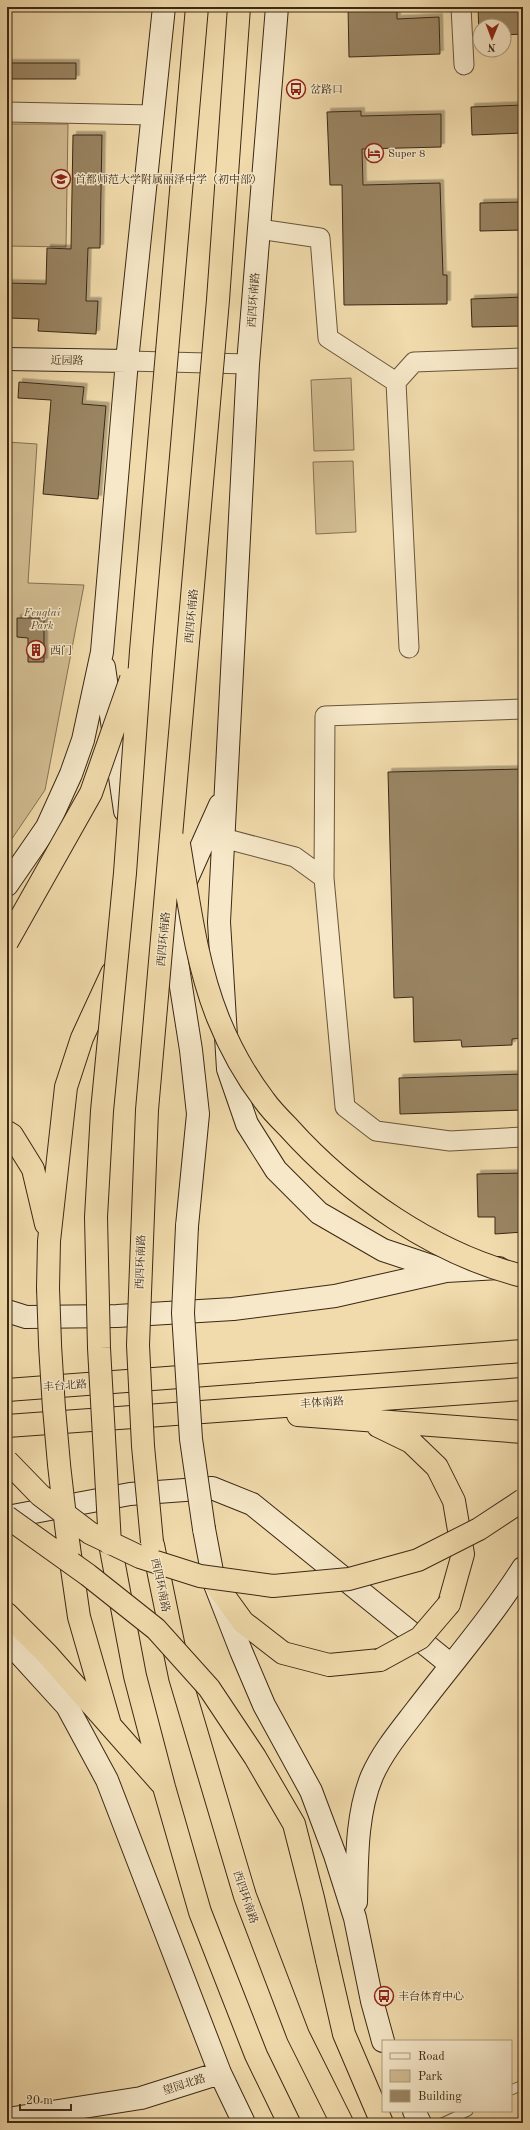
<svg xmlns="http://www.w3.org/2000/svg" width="530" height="2130" viewBox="0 0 530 2130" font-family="'Old Standard TT','Noto Serif SC',serif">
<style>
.green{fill:#d2bd92;stroke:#867253}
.building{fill:#9a8563;stroke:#3b2814;filter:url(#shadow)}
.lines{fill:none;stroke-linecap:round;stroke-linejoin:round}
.lane-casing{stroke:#68553a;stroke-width:11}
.street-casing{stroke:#68553a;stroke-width:21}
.secondary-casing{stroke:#3b2814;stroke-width:24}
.highway-casing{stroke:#3b2814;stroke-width:24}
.lane{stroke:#f6e8c9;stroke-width:9}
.street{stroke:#f6e8c9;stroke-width:19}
.secondary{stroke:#f6e8c9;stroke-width:22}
.highway{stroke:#f1dbac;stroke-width:22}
.secondary-bridge-casing{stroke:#3b2814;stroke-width:24;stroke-linecap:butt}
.highway-bridge-casing{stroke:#3b2814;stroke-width:24;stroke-linecap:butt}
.secondary-bridge{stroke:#f6e8c9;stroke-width:22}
.highway-bridge{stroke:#f1dbac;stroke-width:22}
.labels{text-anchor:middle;stroke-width:3;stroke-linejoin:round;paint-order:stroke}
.poi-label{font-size:11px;fill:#3b2814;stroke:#f6e8c9;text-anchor:start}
.street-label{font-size:11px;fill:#3b2814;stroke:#f6e8c9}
.park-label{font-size:11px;font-style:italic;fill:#614d34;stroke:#f6e8c9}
</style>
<defs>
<filter id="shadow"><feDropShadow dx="3.5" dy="-3.5" stdDeviation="0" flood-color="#0004"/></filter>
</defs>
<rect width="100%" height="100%" fill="#f1dbac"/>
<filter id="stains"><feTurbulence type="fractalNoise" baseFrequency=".005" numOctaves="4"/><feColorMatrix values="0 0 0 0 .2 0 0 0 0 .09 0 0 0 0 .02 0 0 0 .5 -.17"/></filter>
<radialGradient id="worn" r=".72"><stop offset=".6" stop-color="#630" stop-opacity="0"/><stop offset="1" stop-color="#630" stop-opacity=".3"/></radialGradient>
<path class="green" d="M7 124H68L66 247 7 246Z
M351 378 354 450 314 451 311 380Z
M7 442 37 444 28 583 84 585 45 790 7 846Z
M353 461 356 532 316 534 313 462Z"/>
<path class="building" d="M348 7H397V19L439 17 440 54 349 57Z
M478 7H523V34L504 35V26H480L479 35Z
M7 63H76V79H7Z
M523 105V133L472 135 471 107Z
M361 111V116L441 114V147L362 149 363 185 440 183 443 275H447V304L344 305 342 185H330L327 112Z
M73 135H102L100 248H88L86 301H98L96 334 38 331 39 319 7 318V283L46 284 47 248 71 249Z
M523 202V230L480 231V203Z
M523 297V326L472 327 471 299Z
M19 382 84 387 82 404 106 406 98 499 43 494 51 400 18 398Z
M17 618H44V662H28V638L17 637Z
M523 769V1038L512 1039V1045L462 1047 461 1040 414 1042 413 997 394 998 388 772Z
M523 1074V1110L400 1114 399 1078Z
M523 1173V1232L495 1234V1217H478L477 1174Z"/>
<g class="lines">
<g class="lane-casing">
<path id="lane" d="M511 2090 523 2085
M442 2123 468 2111"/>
</g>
<g class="street-casing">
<path id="street" d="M461 7 464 65
M7 112 153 115
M259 229 320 238 328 338 396 382 409 648
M127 361 248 364
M396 382 414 362 523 358
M223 838 295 857 324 878 345 1107 376 1131 450 1141 523 1137
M324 878 325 716 523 709"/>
</g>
<g class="secondary-casing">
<path id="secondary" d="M277 7 248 364 219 922 228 1069 247 1124 276 1170 319 1213 383 1250 446 1271
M7 359 127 361
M104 667 125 811
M7 885 47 827 71 774 83 740 102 652 127 361 164 7
M181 892 220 805
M171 906 170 917 191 1050 198 1114 187 1226
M7 1311 26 1317 117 1316 233 1309 335 1296 446 1271 499 1268
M7 1517 130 1494 212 1488 252 1504 451 1665
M204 1529 214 1582 241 1651 264 1705 311 1791 335 1855 355 1918 372 2001 383 2041
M7 1640 67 1706 107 1780 220 2073 244 2123
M356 1902C357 1861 356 1814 372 1776 383 1751 401 1730 417 1709 453 1662 491 1618 523 1568
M414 2111 420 2123
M7 2119 141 2098 220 2073"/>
</g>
<g class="highway-casing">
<path id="highway" d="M7 1132 12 1135 33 1169 46 1224
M48 1288 49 1241 66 1087 82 1038 112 973
M7 1390 523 1351
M298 1415 523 1432
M7 1426 523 1389
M378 1426 411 1442 437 1467 454 1501 463 1554 449 1604
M110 1544 135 1676 164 1787 200 1912 256 2055 289 2123
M153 1545 180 1677 245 1896 298 2035 342 2123
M69 1548 79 1617 109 1721
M214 1582 243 1622 283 1653 329 1665 380 1660
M7 1614 47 1654 161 1783
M327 1960 344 2034 382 2123"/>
</g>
<use href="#lane" class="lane"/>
<use href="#street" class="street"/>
<use href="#secondary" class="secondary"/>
<use href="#highway" class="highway"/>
<g class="secondary-bridge-casing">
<path id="secondary-bridge" d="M187 1226 183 1313 191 1439 204 1529"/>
</g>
<g class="highway-bridge-casing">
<path id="highway-bridge" d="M179 844C189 903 196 963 218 1018 230 1048 245 1075 264 1100 271 1110 280 1119 288 1127 348 1194 436 1255 523 1276
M7 942 91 793 131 679
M48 1288C50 1376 57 1461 69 1548
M7 1461 40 1495 90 1533 140 1557 200 1576 273 1586 349 1579 418 1560 479 1529 523 1500
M7 1517 88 1575 156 1629 209 1688 255 1757 294 1824 313 1898 327 1960
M152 1542 143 1446 138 1345 147 1110 218 300 239 7
M110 1544 99 1348 96 1217 102 1111 125 873 141 651 197 7
M380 1660 420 1638 449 1604"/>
</g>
<use href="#secondary-bridge" class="secondary-bridge"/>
<use href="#highway-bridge" class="highway-bridge"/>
</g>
<defs>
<g id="bus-ring" transform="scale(1)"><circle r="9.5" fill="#f6e8c9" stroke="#8f2418" stroke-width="1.5"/><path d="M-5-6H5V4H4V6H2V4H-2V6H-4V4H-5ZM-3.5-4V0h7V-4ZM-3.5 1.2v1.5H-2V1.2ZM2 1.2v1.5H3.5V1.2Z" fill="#8f2418"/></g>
<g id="hotel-ring" transform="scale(1)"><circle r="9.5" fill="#f6e8c9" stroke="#8f2418" stroke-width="1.5"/><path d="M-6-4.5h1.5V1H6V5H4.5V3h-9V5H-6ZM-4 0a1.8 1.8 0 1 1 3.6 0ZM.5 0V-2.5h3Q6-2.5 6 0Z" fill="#8f2418"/></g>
<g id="school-ring" transform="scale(1)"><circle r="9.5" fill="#f6e8c9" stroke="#8f2418" stroke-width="1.5"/><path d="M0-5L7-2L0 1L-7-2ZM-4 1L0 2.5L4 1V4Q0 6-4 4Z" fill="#8f2418"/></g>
<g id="building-ring" transform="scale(1)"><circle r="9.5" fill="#f6e8c9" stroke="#8f2418" stroke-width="1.5"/><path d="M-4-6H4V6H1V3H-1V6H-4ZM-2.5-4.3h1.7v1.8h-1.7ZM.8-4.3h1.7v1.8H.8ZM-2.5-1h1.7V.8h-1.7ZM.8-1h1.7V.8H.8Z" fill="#8f2418"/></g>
</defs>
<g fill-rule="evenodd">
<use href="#bus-ring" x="296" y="89"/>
<use href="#hotel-ring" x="374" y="153"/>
<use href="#school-ring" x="61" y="179"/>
<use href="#building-ring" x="36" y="650"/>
<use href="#bus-ring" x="384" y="1996"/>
</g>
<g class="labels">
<g class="poi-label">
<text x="310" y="93">岔路口</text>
<text x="388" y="157">Super 8</text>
<text x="75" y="183">首都师范大学附属丽泽中学（初中部）</text>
<text x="50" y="654">西门</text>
<text x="398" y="2000">丰台体育中心</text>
</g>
<g class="street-label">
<text transform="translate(253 300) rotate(-86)" y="4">西四环南路</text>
<text transform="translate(67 360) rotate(1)" y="4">近园路</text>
<text transform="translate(191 616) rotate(-85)" y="4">西四环南路</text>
<text transform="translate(163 939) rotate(-85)" y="4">西四环南路</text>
<text transform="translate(140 1262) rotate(-88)" y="4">西四环南路</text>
<text transform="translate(65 1385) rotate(-4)" y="4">丰台北路</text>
<text transform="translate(322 1402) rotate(-4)" y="4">丰体南路</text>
<text transform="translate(161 1585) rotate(78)" y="4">西四环南路</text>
<text transform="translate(246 1897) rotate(71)" y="4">西四环南路</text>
<text transform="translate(184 2084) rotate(-18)" y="4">望园北路</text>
</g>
<g class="park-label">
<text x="42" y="616">Fengtai<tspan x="42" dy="13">Park</tspan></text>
</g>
</g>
<rect width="530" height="2130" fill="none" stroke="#f1dbac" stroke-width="24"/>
<rect x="8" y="8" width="514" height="2114" fill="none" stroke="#3b2814" stroke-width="2"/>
<rect x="12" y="12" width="506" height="2106" fill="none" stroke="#3b2814"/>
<rect x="382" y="2040" width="130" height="72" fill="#f6e8c9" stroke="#ab9b81"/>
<rect x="390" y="2053" width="20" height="6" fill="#f6e8c9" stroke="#ab9b81"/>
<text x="418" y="2060" font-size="12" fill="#3b2814">Road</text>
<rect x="390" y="2070" width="20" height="12" fill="#d2bd92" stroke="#ab9b81"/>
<text x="418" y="2080" font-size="12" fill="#3b2814">Park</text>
<rect x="390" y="2090" width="20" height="12" fill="#9a8563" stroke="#ab9b81"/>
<text x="418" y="2100" font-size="12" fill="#3b2814">Building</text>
<g transform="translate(492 38) rotate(181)"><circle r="19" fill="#f6e8c9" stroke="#ab9b81"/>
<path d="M0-3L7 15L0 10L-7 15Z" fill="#8f2418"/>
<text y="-6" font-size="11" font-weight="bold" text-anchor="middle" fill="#3b2814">N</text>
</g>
<path d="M20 2104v6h51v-6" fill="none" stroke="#3b2814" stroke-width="2"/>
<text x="26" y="2104" font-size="12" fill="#3b2814" stroke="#f6e8c9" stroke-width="3" paint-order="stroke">20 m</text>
<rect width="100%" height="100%" filter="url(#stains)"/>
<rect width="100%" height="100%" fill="url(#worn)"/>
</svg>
